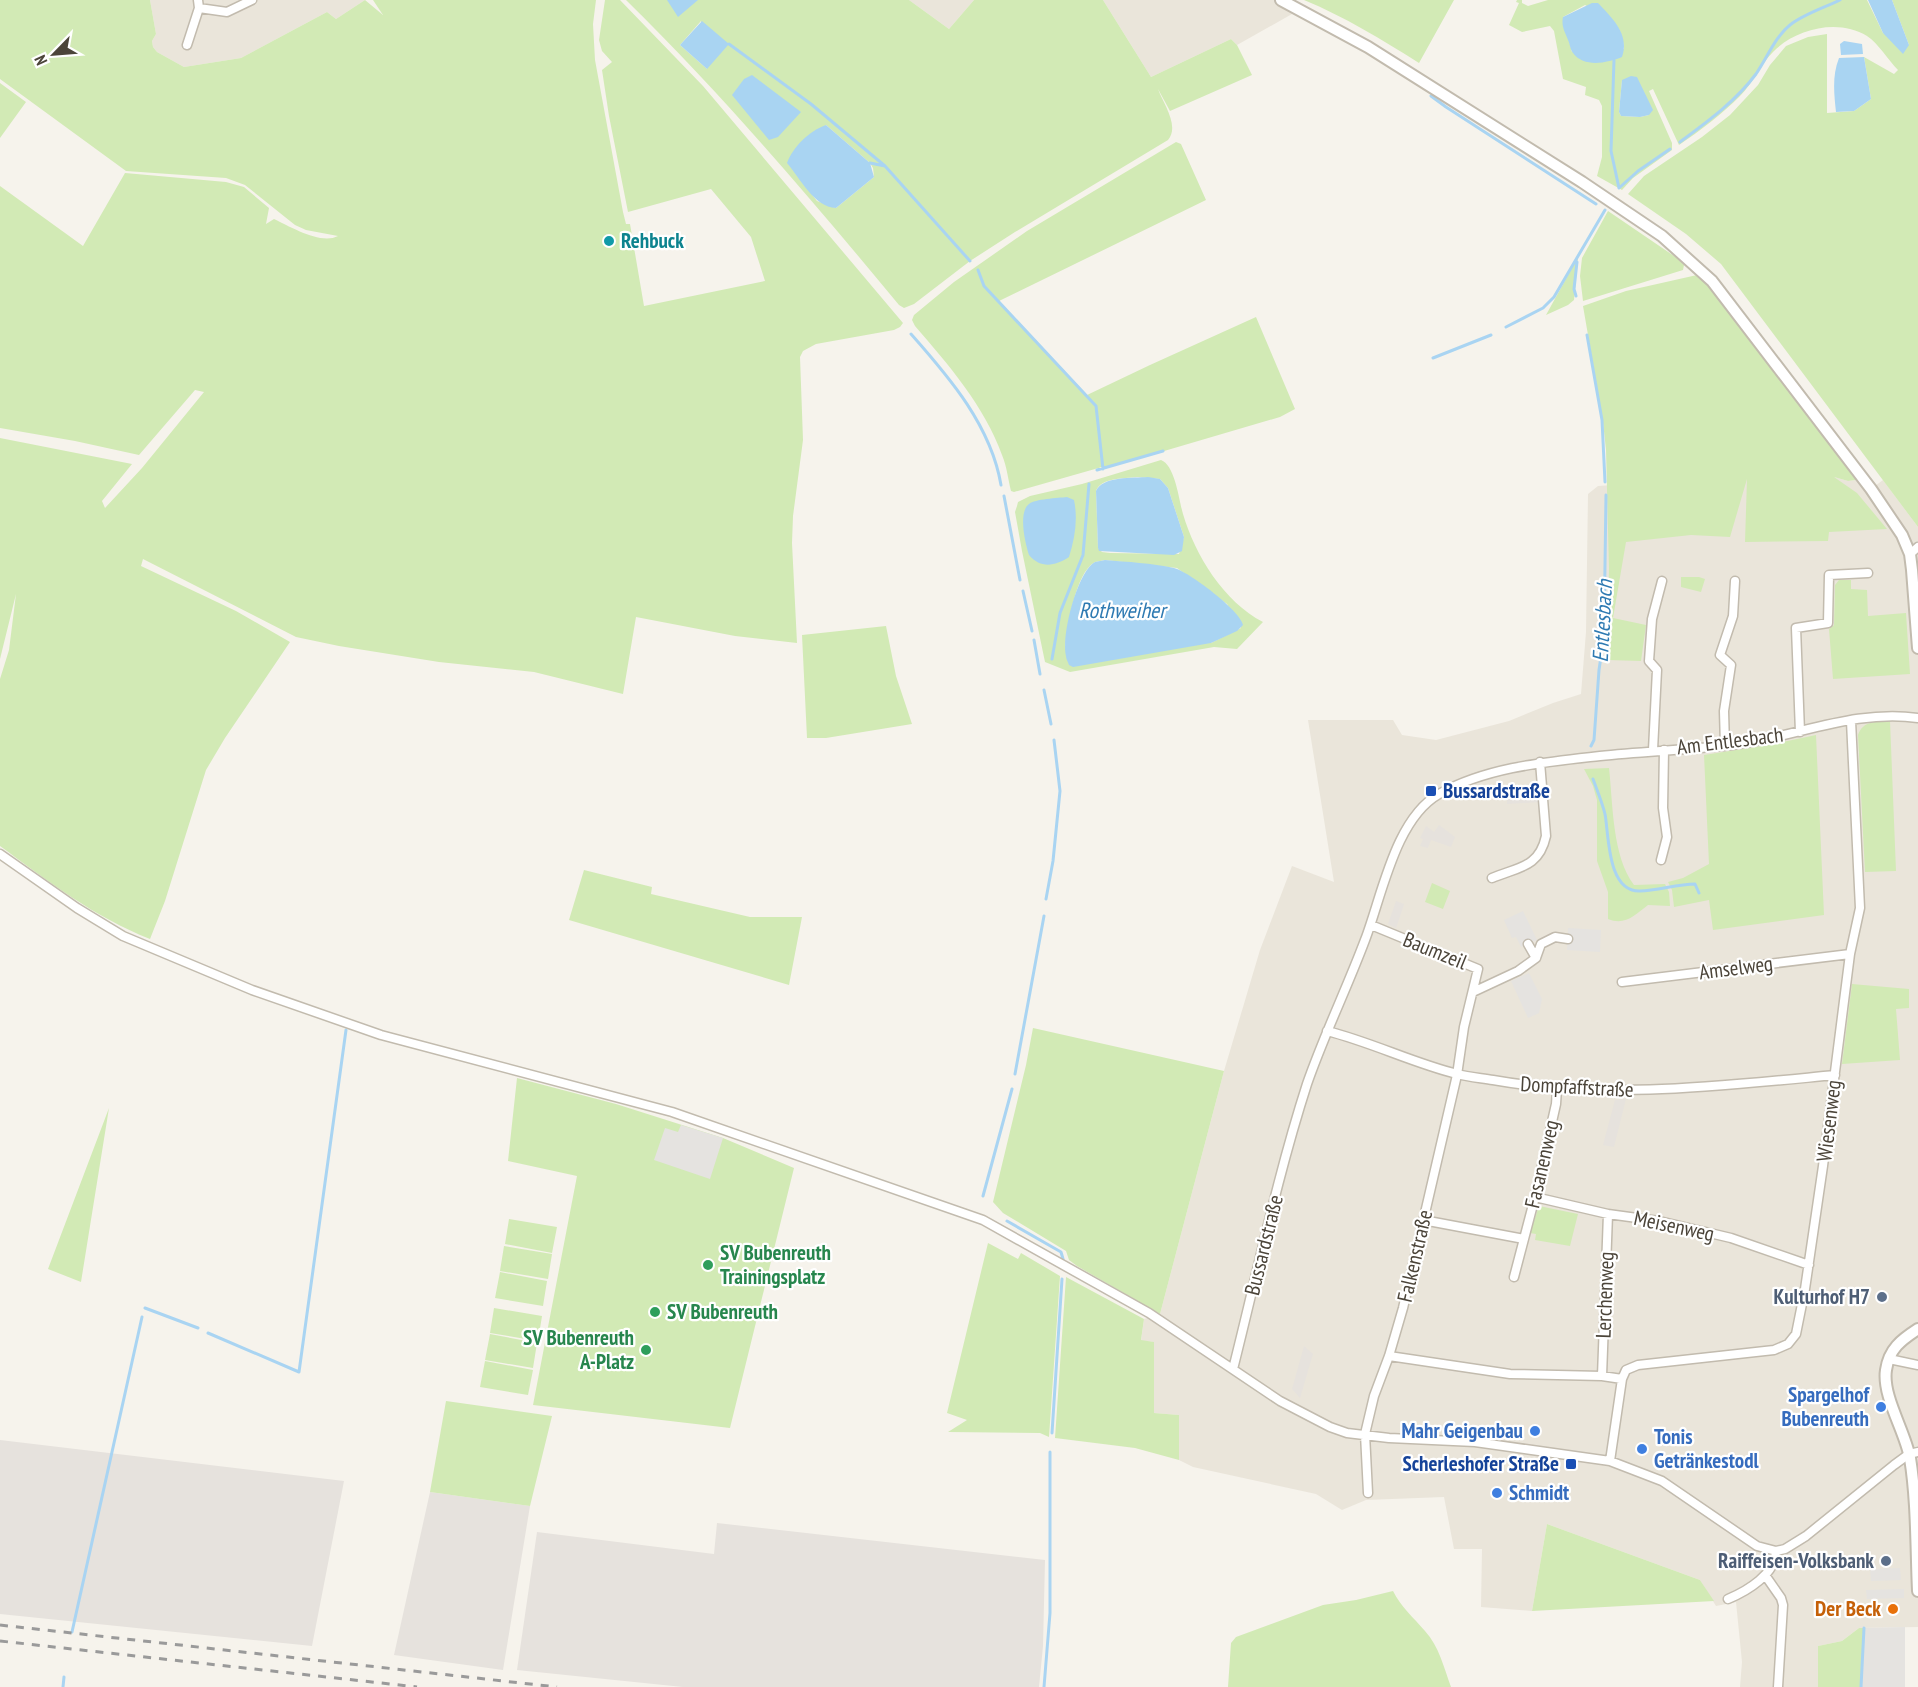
<svg xmlns="http://www.w3.org/2000/svg" width="1918" height="1687" viewBox="0 0 1918 1687" font-family="'PT Sans Narrow',sans-serif">
<style>
.residential{fill:#eae5da}
.industrial{fill:#e6e2dd}
.green{fill:#d2eab5;fill-rule:evenodd}
.parking{fill:#e5e3e0}
.water{fill:#a9d4f2}
.lines{fill:none;stroke-linecap:round;stroke-linejoin:round}
.stream{stroke:#a9d4f2;stroke-width:3}
.minor-casing{stroke:#c2bbae;stroke-width:11}
.tertiary-casing{stroke:#c2bbae;stroke-width:14}
.minor{stroke:#fff;stroke-width:8}
.tertiary{stroke:#fff;stroke-width:10}
.rail{stroke:#9a9a9a;stroke-width:3;stroke-dasharray:8 8;stroke-linecap:butt}
.culture-dot{fill:#0f9aa8;stroke:#fff;stroke-width:2}
.transit-dot{fill:#1a4fb4;stroke:#fff;stroke-width:2}
.leisure-dot{fill:#2e9e5b;stroke:#fff;stroke-width:2}
.service-dot{fill:#5c6f8a;stroke:#fff;stroke-width:2}
.shop-dot{fill:#3f7fe0;stroke:#fff;stroke-width:2}
.food-dot{fill:#e8710a;stroke:#fff;stroke-width:2}
.labels{text-anchor:middle;stroke-width:4.5;stroke-linejoin:round;paint-order:stroke}
.culture-label{font-size:21px;font-weight:bold;fill:#0d838f;stroke:#fff;text-anchor:start}
.street-label{font-size:21px;fill:#4b4439;stroke:#fff}
.transit-label{font-size:21px;font-weight:bold;fill:#164399;stroke:#fff;text-anchor:start}
.leisure-label{font-size:21px;font-weight:bold;fill:#27864d;stroke:#fff;text-anchor:start}
.service-label{font-size:21px;font-weight:bold;fill:#4e5e75;stroke:#fff;text-anchor:end}
.shop-label{font-size:21px;font-weight:bold;fill:#366cbe;stroke:#fff;text-anchor:end}
.food-label{font-size:21px;font-weight:bold;fill:#c56008;stroke:#fff;text-anchor:end}
.water-label{font-size:22px;font-style:italic;fill:#2e7ab2;stroke:#fff}
</style>
<rect width="100%" height="100%" fill="#f6f3ec"/>
<path class="residential" d="M150 0H365L336 19 327 12 241 58 184 67 157 52 153 47 152 41 156 34Z
M909 0H974L949 29Z
M1103 0H1292V14L1237 45 1231 39 1151 77Z
M1831 476 1848 481 1856 480 1875 486 1883 480 1918 527V1627L1859 1628 1842 1641 1818 1646V1687H1740L1742 1662 1736 1602 1716 1606 1700 1580 1547 1524 1532 1611 1481 1607 1482 1549H1454L1444 1497 1366 1500 1342 1510 1316 1494 1193 1467 1179 1460V1415L1154 1413V1342L1141 1341 1144 1319 1160 1314 1224 1071 1260 950 1292 866 1334 882 1308 720H1393L1402 735 1436 740 1509 721 1553 703 1581 694 1586 632 1588 494 1598 486 1733 477Z"/>
<path class="industrial" d="M1537 794 1539 802 1507 804V795Z
M1439 825 1455 837 1451 847 1431 840 1428 848 1420 846 1423 839 1420 838 1426 826 1434 832Z
M1396 901 1404 904 1396 928 1388 924Z
M1626 1099 1614 1147 1603 1145 1615 1100Z
M1304 1346 1313 1354 1300 1398 1292 1389Z
M0 1440 344 1481 312 1646 0 1614Z
M430 1492 530 1506 503 1670 394 1655Z
M717 1523 1045 1560 1043 1646 1039 1687H683L517 1670 537 1532 714 1554Z"/>
<path class="green" d="M0 0H150L156 34 152 41 153 47 157 52 184 67 241 58 327 12 336 19 365 0 383 15 373 0H596L593 24 595 60 623 212 626 224H630L644 306 765 281 751 237 711 189 628 212 609 116 602 70 612 62 602 51 599 40 605 0H620L703 86 903 323 900 327 894 330 816 344 803 351 800 357 803 440 793 516 792 543 797 643 735 636 636 617 623 694 534 672 439 662 339 646 296 637 143 559 141 566 236 611 290 642 225 738 206 770 165 901 150 939C94 917 48 881 0 846V679L9 650 16 594 0 659V438L132 464 102 501 105 508 142 468 204 392 195 390 139 455 75 441 0 428V186L83 246 125 173 226 182 244 187 269 208 266 224 274 219C291 227 321 245 338 236L306 230 295 225 245 185 226 178 126 171 0 79Z
M626 0H909L949 29 974 0H1103L1151 77 1231 39 1237 45 1252 75 1170 111 1158 89C1163 103 1180 126 1168 140L1015 232 970 261 914 304 904 308 899 305C812 200 724 96 626 0ZM701 21 707 69 680 45ZM826 125 870 163 873 168 874 177 836 208 817 201 788 163Z
M1304 0H1454L1419 63C1381 39 1345 17 1304 0Z
M1517 0H1522V3L1528 6 1548 0H1867L1883 33 1909 45 1892 0H1918V527L1721 264 1686 234 1628 194 1644 176 1702 137 1730 115 1758 85 1770 65 1786 46 1808 37 1827 34V113L1854 111 1871 99 1864 57 1894 74 1898 70C1888 60 1879 44 1867 36 1838 18 1795 29 1773 52 1760 65 1753 83 1740 96 1722 114 1700 131 1679 145L1653 89 1649 91 1672 143V150L1633 178 1622 190 1597 176 1602 157V106L1599 100 1585 95 1586 87 1563 79 1554 31 1550 26 1522 32 1509 25 1519 3 1516 2ZM1585 5C1608 17 1622 21 1624 49L1572 52 1563 17ZM1622 80 1649 115 1640 117 1621 116 1619 112Z
M0 83 26 102 0 138Z
M1176 142 1181 144 1206 200 999 301 1087 395 1150 365 1256 317 1295 409 1280 417 1103 469 1102 467 1014 492 1011 491C1008 479 1007 467 1002 455 985 407 948 364 915 326L912 320 914 315 954 282 1027 231Z
M1608 211 1677 258 1684 265 1683 270 1583 301 1580 276 1582 258Z
M1578 257 1574 300 1568 305 1546 315Z
M1697 275 1712 289 1856 480 1848 481 1834 477 1857 493 1887 529 1829 532 1828 541 1745 542 1747 479 1730 537 1691 535 1626 542 1613 618 1646 625 1641 661 1607 660 1609 568 1606 450 1603 422 1583 306 1626 291Z
M1161 460C1175 465 1179 500 1183 514 1195 555 1224 602 1263 622L1237 649 1214 647 1070 672 1045 662 1022 551 1015 512 1017 506 1018 502 1030 496 1082 484ZM1137 477 1160 479 1168 488 1184 537 1179 554 1110 553 1102 552 1098 548 1096 491C1101 477 1124 479 1137 477ZM1105 560 1177 568 1227 604 1241 628 1211 643 1065 646C1068 626 1075 573 1095 562 1098 561 1102 561 1105 560Z
M1681 577H1699L1705 579 1701 592 1681 587Z
M1839 580H1851V589L1867 590 1868 616 1906 613 1910 674 1833 679 1829 629 1834 625 1835 585Z
M886 626 896 676 912 724 826 738H807L802 635Z
M1890 721 1896 871 1865 872 1858 735C1863 720 1877 722 1890 721Z
M1816 735 1824 915 1713 930 1709 900 1674 907 1672 890 1668 882 1683 878 1709 864 1704 755 1768 745Z
M1609 768C1613 803 1612 856 1634 885L1665 884 1669 892 1670 906 1648 905C1635 915 1625 926 1608 919V892L1597 861V800L1593 786 1584 769Z
M584 870 652 887 651 894 750 917H802L789 985 569 920Z
M1432 883 1450 891 1443 909 1425 902Z
M1852 984 1909 989V1008L1896 1009 1900 1060 1842 1064Z
M1033 1028 1224 1071 1160 1314 1077 1266 1069 1260 1066 1251 1003 1213 993 1202 1026 1065Z
M517 1078 616 1104 723 1138 794 1168 730 1428 533 1405 577 1176 508 1161Z
M109 1108 81 1282 48 1269Z
M1539 1206 1578 1214 1570 1246 1535 1240 1536 1234 1530 1233Z
M509 1219 557 1227 552 1253 505 1244Z
M988 1243 1018 1259 1021 1253 1060 1276 1049 1437 1040 1433 948 1432 967 1420 947 1413Z
M504 1246 552 1254 548 1279 500 1271Z
M500 1272 547 1281 543 1306 495 1298Z
M1066 1277 1144 1319 1141 1340 1154 1342V1413L1179 1415V1460L1135 1448 1055 1438Z
M494 1308 542 1316 538 1341 490 1333Z
M490 1334 537 1343 533 1368 485 1360Z
M485 1361 533 1370 528 1395 480 1387Z
M446 1401 552 1416 530 1506 430 1492Z
M1547 1524 1700 1580 1714 1601 1532 1611Z
M1393 1591C1401 1607 1413 1617 1425 1631 1439 1646 1444 1668 1451 1687H1228L1231 1643 1236 1637 1323 1605 1356 1600Z
M1859 1628H1864L1861 1687H1818V1646L1842 1641Z"/>
<path class="parking" d="M1523 911 1537 940 1521 947 1516 937 1512 938 1504 920Z
M1568 928 1601 930 1600 952 1567 950Z
M1529 973 1542 999 1539 1013 1528 1018 1511 981Z
M681 1125 723 1138 710 1179 654 1160 665 1128 678 1132Z
M1900 1568 1901 1580 1871 1581 1870 1569Z
M1904 1589V1598L1867 1599 1866 1590Z
M1905 1627V1687H1861L1864 1628Z"/>
<path class="water" d="M667 0H698L678 17Z
M1868 0H1892L1909 45 1903 54 1883 33Z
M1592 3H1598C1612 18 1630 34 1622 57 1607 63 1584 68 1573 53 1570 49 1570 44 1568 40 1565 32 1561 26 1563 17Z
M702 21 729 44 707 69 680 45Z
M1844 41 1862 44 1863 54 1841 55 1840 44Z
M1864 57 1871 99 1854 111 1836 112C1834 93 1832 76 1839 58Z
M752 75 801 112 778 137 769 140 732 95 744 79Z
M1631 76 1637 77 1653 110 1649 115 1640 117 1621 116 1619 112 1622 80Z
M826 125 870 163 874 177 836 208C814 207 800 178 787 163 793 147 809 131 826 125Z
M1148 477 1160 479 1168 488 1184 537 1182 551 1174 555 1099 551 1098 548 1096 491C1102 476 1134 478 1148 477Z
M1067 497 1074 500C1078 519 1075 538 1069 557 1055 566 1041 569 1029 555 1025 543 1018 512 1029 504 1035 499 1058 498 1067 497Z
M1105 560C1128 562 1151 563 1174 568 1188 571 1241 611 1243 625L1237 631 1211 643 1073 667 1069 665C1068 662 1066 659 1066 656 1061 636 1077 572 1095 562 1098 561 1102 561 1105 560Z"/>
<g class="lines">
<path class="stream" d="M729 44 811 104 885 166
M1614 60 1611 151 1619 188
M1431 96 1446 107 1596 204
M1680 142C1707 122 1736 101 1756 74 1767 58 1775 37 1790 25 1804 14 1824 8 1840 0
M870 163 885 166 970 261
M1619 188 1638 171 1670 149
M978 270 984 286 1096 406 1103 469
M1576 296 1574 289 1577 262
M1506 327 1543 308 1554 297 1605 210
M911 334C950 378 991 426 1001 485
M1587 335 1602 420 1605 482
M1433 358 1491 335
M1097 470 1163 451
M1004 496 1020 580
M1023 591 1032 631
M1034 640 1040 674
M1052 659 1060 613 1083 555 1089 484
M1044 690 1051 724
M1591 746 1594 740 1599 670 1604 636 1606 495
M1593 779C1597 790 1602 802 1605 814 1609 835 1607 892 1640 891 1658 891 1676 884 1695 884L1699 893
M1046 899 1053 861 1060 791 1054 740
M1015 1074 1044 916
M983 1196 1012 1089
M1007 1221 1061 1252 1063 1259
M145 1308 198 1328
M208 1333 299 1372 346 1030
M1052 1433 1062 1279
M72 1632 142 1317
M63 1687 64 1677
M1044 1687 1050 1613V1452
M1861 1687 1864 1628"/>
<g class="minor-casing">
<path id="minor" d="M199 8 227 12 252 0
M187 45 199 8 198 0
M1910 554 1918 547
M1800 732 1796 628 1828 623 1829 575 1868 573
M1725 746 1724 711 1731 665 1720 655 1733 616 1735 581
M1653 750 1657 670 1649 661 1652 619 1662 581
M0 854 77 908 123 936 252 990 381 1035 672 1112 983 1220 1149 1313 1280 1401 1330 1427 1347 1433 1389 1438 1475 1442 1610 1461 1662 1481 1757 1546 1776 1551 1785 1549 1806 1536 1894 1465 1909 1454 1918 1452
M1661 860 1667 837 1663 808 1664 750
M1492 878C1518 867 1539 868 1546 836L1540 762
M1528 944 1536 958
M1622 982 1850 954
M1473 992 1518 971 1536 958 1541 944 1555 937 1568 939
M1327 1031C1371 1042 1413 1063 1457 1074 1468 1077 1481 1078 1493 1080 1606 1100 1721 1086 1835 1075
M1535 1197 1608 1214 1659 1221 1731 1238 1809 1265
M1423 1220 1524 1239
M1514 1277 1535 1197 1556 1104 1557 1089
M1389 1356 1510 1374 1602 1376 1622 1379
M1889 1359 1918 1365
M1233 1369C1257 1274 1277 1177 1307 1084 1324 1035 1347 988 1365 940 1382 896 1395 819 1439 794 1487 767 1546 762 1600 756 1640 752 1681 750 1721 746 1787 741 1852 708 1918 718
M1602 1376 1608 1214
M1610 1461 1622 1379 1626 1370 1638 1365 1774 1350 1788 1344 1796 1334 1805 1289 1823 1166 1850 954 1860 908 1851 721
M1368 1493 1365 1434 1374 1396 1389 1356 1403 1308 1457 1075 1464 1027 1478 969 1371 925
M1765 1575 1781 1598 1783 1605 1778 1687
M1728 1599C1747 1591 1776 1574 1776 1551"/>
</g>
<g class="tertiary-casing">
<path id="tertiary" d="M1281 0 1368 47 1582 182 1662 236 1712 281 1871 489 1902 535 1910 554 1912 570 1918 648
M1918 1329C1901 1340 1889 1349 1886 1370 1882 1396 1905 1431 1910 1458 1917 1501 1916 1547 1918 1591"/>
</g>
<use href="#minor" class="minor"/>
<use href="#tertiary" class="tertiary"/>
<path class="rail" d="M0 1625 557 1687
M0 1641 417 1687"/>
</g>
<circle class="culture-dot" cx="609" cy="241" r="6"/>
<g class="transit-dot">
<rect x="1425" y="785" width="12" height="12" rx="3"/>
<rect x="1565" y="1458" width="12" height="12" rx="3"/>
</g>
<g class="leisure-dot">
<circle cx="708" cy="1265" r="6"/>
<circle cx="655" cy="1312" r="6"/>
<circle cx="646" cy="1350" r="6"/>
</g>
<g class="service-dot">
<circle cx="1882" cy="1297" r="6"/>
<circle cx="1886" cy="1561" r="6"/>
</g>
<g class="shop-dot">
<circle cx="1881" cy="1407" r="6"/>
<circle cx="1535" cy="1431" r="6"/>
<circle cx="1642" cy="1449" r="6"/>
<circle cx="1497" cy="1493" r="6"/>
</g>
<circle class="food-dot" cx="1893" cy="1609" r="6"/>
<g class="labels">
<g class="culture-label">
<text x="621" y="248">Rehbuck</text>
</g>
<g class="street-label">
<text transform="translate(1730 741) rotate(-7)" y="7">Am Entlesbach</text>
<text transform="translate(1435 951) rotate(22)" y="7">Baumzeil</text>
<text transform="translate(1736 968) rotate(-7)" y="7">Amselweg</text>
<text transform="translate(1577 1087) rotate(3)" y="7">Dompfaffstraße</text>
<text transform="translate(1829 1121) rotate(-83)" y="7">Wiesenweg</text>
<text transform="translate(1542 1164) rotate(-77)" y="7">Fasanenweg</text>
<text transform="translate(1674 1226) rotate(12)" y="7">Meisenweg</text>
<text transform="translate(1264 1245) rotate(-76)" y="7">Bussardstraße</text>
<text transform="translate(1415 1256) rotate(-77)" y="7">Falkenstraße</text>
<text transform="translate(1605 1295) rotate(-88)" y="7">Lerchenweg</text>
</g>
<g class="transit-label">
<text x="1443" y="798">Bussardstraße</text>
<text x="1559" y="1471" text-anchor="end">Scherleshofer Straße</text>
</g>
<g class="leisure-label">
<text x="720" y="1260">SV Bubenreuth<tspan x="720" dy="24">Trainingsplatz</tspan></text>
<text x="667" y="1319">SV Bubenreuth</text>
<text x="634" y="1345" text-anchor="end">SV Bubenreuth<tspan x="634" dy="24">A-Platz</tspan></text>
</g>
<g class="service-label">
<text x="1870" y="1304">Kulturhof H7</text>
<text x="1874" y="1568">Raiffeisen-Volksbank</text>
</g>
<g class="shop-label">
<text x="1869" y="1402">Spargelhof<tspan x="1869" dy="24">Bubenreuth</tspan></text>
<text x="1523" y="1438">Mahr Geigenbau</text>
<text x="1654" y="1444" text-anchor="start">Tonis<tspan x="1654" dy="24">Getränkestodl</tspan></text>
<text x="1509" y="1500" text-anchor="start">Schmidt</text>
</g>
<g class="food-label">
<text x="1881" y="1616">Der Beck</text>
</g>
<g class="water-label">
<text x="1122" y="618">Rothweiher</text>
<text transform="translate(1602 621) rotate(-87)" y="8">Entlesbach</text>
</g>
</g>
<g transform="translate(54 54) rotate(245)" stroke="#ffffff" stroke-width="4.5" paint-order="stroke">
<path d="M0-4.5L10 22L0 15L-10 22Z" fill="#4b4439"/>
<text y="-9" font-size="16" font-weight="bold" text-anchor="middle" fill="#4b4439">N</text>
</g>
</svg>
